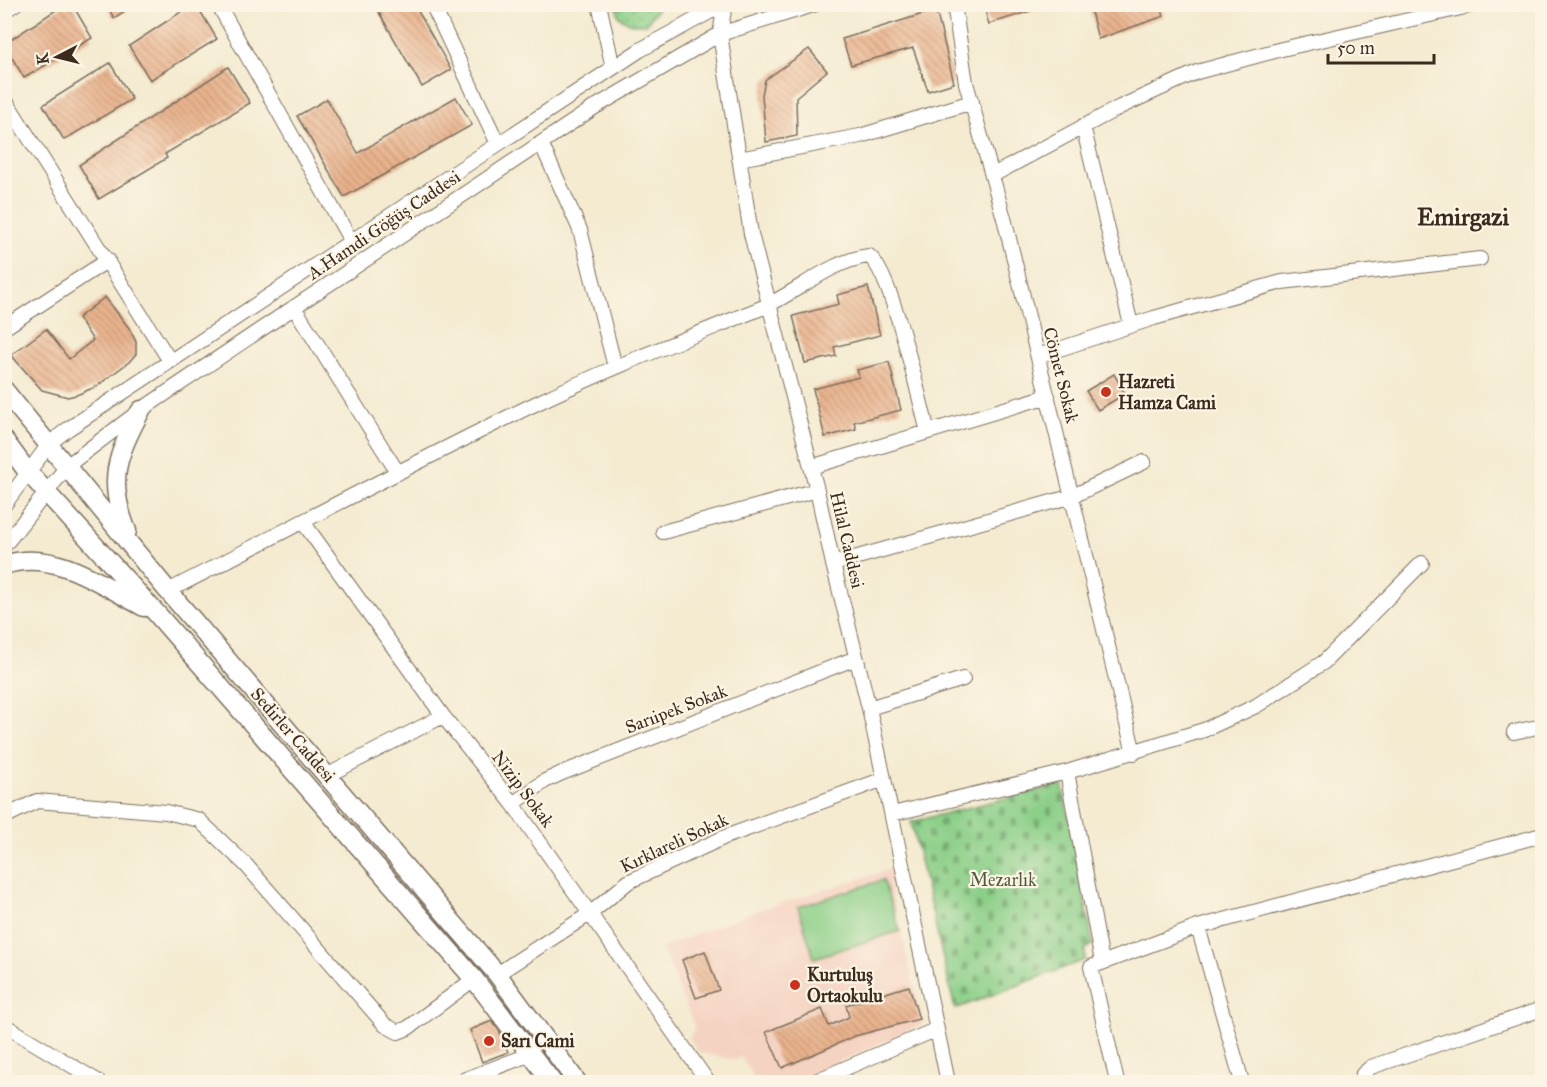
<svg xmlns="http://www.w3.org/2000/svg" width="1547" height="1087" viewBox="0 0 1547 1087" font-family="'IM FELL Great Primer',serif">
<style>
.built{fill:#f5d3c2}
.grass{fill:url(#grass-dots);stroke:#637c53;stroke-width:1.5}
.cemetery{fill:url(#cemetery-stones);stroke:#637c53;stroke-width:1.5}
.garden{fill:#8bcf88;stroke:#637c53;stroke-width:1.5}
.building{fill:url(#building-back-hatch)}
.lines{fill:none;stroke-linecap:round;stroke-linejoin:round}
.minor-casing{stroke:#7c6e5d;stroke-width:16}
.major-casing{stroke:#7c6e5d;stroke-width:21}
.minor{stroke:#fff;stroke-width:14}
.major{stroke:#fff;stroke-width:18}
.poi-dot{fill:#c8321e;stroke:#fcf5e5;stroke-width:2}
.labels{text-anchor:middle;stroke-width:4.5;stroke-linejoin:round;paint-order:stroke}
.street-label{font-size:18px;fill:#3b2a1e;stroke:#fcf5e5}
.poi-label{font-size:18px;font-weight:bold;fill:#3b2a1e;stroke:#fcf5e5;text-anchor:start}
.park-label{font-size:18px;fill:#535c3e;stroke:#fcf5e5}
.district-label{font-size:24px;font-weight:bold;fill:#3b2a1e;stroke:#fcf5e5}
</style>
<defs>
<pattern id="grass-dots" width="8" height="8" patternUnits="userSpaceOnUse" patternTransform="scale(1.5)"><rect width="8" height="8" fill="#8bcf88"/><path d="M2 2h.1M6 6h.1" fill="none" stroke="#73a86f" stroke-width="1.8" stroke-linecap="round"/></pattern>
<pattern id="cemetery-stones" width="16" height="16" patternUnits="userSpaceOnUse" patternTransform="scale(1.5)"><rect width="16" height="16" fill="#8bcf88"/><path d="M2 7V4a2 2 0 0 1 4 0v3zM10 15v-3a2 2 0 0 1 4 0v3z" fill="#73a86f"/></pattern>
<pattern id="building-back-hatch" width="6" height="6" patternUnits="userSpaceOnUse" patternTransform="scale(1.5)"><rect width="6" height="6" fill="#eab48e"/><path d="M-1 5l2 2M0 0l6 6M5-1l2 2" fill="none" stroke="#bf9373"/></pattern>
</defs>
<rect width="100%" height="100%" fill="#fcf5e5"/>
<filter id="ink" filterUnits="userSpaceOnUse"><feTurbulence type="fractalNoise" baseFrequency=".0167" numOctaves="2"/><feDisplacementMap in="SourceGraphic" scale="12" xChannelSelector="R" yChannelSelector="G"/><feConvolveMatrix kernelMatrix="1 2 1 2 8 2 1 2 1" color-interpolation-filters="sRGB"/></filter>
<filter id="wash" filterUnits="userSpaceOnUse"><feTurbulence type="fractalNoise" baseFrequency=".008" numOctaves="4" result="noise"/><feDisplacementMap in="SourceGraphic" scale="24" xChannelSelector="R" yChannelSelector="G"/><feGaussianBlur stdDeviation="1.35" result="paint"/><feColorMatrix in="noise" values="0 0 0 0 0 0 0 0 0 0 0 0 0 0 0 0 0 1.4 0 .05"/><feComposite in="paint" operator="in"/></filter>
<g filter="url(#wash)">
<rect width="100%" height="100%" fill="#f4ebd1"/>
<path class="built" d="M891 869 894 882 889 884 923 1022 919 1026 794 1082H757L741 1057 735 1060 698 1052 689 1037 695 1028 662 948 750 913Z"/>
<path class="grass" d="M616 5V4L660 5 646 24H631L619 17Z"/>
<path class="cemetery" d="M1062 784 1093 944 1085 949V960L955 1009 911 822Z"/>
<path class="garden" d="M883 880 900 931 814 958 798 907Z"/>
<g id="blocks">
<path class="building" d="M65 4H72L92 38 24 78 4 44Z
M106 4H136L114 18Z
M193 4H196L217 39 150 80 129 46Z
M374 4H414L451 70 422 87Z
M983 4H1043V7L989 24Z
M1089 4H1160L1164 16 1098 39Z
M936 10 954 83 928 91 913 48 851 65 842 39Z
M809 49 827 71 796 97 797 136 766 142 762 95 765 80Z
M110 63 132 99 64 140 43 105Z
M228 67 250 103 165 154 167 158 99 199 79 165Z
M456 97 472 125 344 197 297 116 327 99 358 153Z
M868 287 880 335 834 347 836 356 805 363 793 316 839 304 837 295Z
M105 297 129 328 136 342V354L129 362 97 386 79 394 68 397 42 390 11 355 46 329 69 359 93 340 78 318Z
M889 362 901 410 854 422 856 429 825 437 813 389 859 377 857 370Z
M1114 374 1125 394 1098 410 1086 391Z
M705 951 719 990 696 998 682 960Z
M909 986 919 1019 855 1036 782 1068 766 1032 822 1009 829 1026 849 1017 846 1005Z
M492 1021 500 1032 508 1052 482 1062 470 1030Z"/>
</g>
</g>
<g filter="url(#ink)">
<use href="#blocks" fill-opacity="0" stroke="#7c6e5d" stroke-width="1.5"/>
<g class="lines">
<g class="minor-casing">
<path id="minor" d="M218 4 351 241
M432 4 498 144
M599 4 613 68
M725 4 720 34 751 234 817 490 833 564 869 708 948 1082
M954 4 966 83 1005 222 1134 753
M4 11 15 4
M4 98 170 361
M1083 126 1131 325
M541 143 580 230 615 367
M739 159 860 136 972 102
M993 175 1120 107 1197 72 1282 49 1478 4
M294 307 398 473
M4 328 108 260
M1038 356 1154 318 1282 282 1480 259
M811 467 1048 396
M4 505 50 443 68 429 640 50 724 4
M303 522 443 716 513 804 708 1082
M663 532 817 490
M4 546 68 465 141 410 260 330 595 107 720 34 816 4
M833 564 1073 496 1144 462
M168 591C291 528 413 463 537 403 609 368 685 339 759 309 796 294 829 261 869 256 892 272 919 399 928 432
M869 708 963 679
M1514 732 1542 726
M328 775 443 716
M513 804 545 781 562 773 856 658
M892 814 1067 772
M4 817 37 801 166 812 199 820 246 865 385 1025 398 1032 408 1028 474 979
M1198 927 1242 1082
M1102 962 1067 772 1204 730 1256 706 1324 662 1422 563
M497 974 591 913 628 882 725 837 884 779
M4 1025 99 1082
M458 1082 531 1054
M813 1082 935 1030
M1117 1082 1091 967 1198 927 1542 835
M1367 1082 1363 1074 1371 1067 1542 1009"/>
</g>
<g class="major-casing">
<path id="major" d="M4 390 168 591 497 974 577 1082
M4 440 27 471 157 614 474 979 552 1082
M127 531C106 480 117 456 141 410
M4 565C54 548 102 585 144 607"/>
</g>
<use href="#minor" class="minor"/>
<use href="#major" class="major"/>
</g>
</g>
<g class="poi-dot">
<circle cx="1106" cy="392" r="6"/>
<circle cx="795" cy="985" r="6"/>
<circle cx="489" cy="1041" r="6"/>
</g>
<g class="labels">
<g class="street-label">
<text transform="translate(384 225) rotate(-34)" y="6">A.Hamdi Göğüş Caddesi</text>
<text transform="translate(1061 375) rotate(76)" y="6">Cömet Sokak</text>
<text transform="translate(847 540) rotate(77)" y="6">Hilal Caddesi</text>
<text transform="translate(676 709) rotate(-21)" y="6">Sarıipek Sokak</text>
<text transform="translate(293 735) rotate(49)" y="6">Sedirler Caddesi</text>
<text transform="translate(523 789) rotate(53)" y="6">Nizip Sokak</text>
<text transform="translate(674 843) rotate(-25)" y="6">Kırklareli Sokak</text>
</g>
<g class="poi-label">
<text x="1118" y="388">Hazreti<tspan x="1118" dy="21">Hamza Cami</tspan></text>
<text x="807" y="981">Kurtuluş<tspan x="807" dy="21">Ortaokulu</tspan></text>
<text x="501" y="1047">Sarı Cami</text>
</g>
<g class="park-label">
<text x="1003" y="886">Mezarlık</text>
</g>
<g class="district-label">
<text x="1463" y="225">Emirgazi</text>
</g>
</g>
<rect width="1547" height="1087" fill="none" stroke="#fcf5e5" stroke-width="24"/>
<g transform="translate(57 57) rotate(263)" stroke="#fcf5e5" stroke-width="4.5" paint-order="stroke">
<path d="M0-4.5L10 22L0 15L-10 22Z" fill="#3b2a1e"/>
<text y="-9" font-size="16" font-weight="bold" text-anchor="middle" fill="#3b2a1e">K</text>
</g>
<path d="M1328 54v9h106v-9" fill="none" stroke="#3b2a1e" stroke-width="3"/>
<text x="1337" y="54" font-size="18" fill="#3b2a1e" stroke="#fcf5e5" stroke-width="4.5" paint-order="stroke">50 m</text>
</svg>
